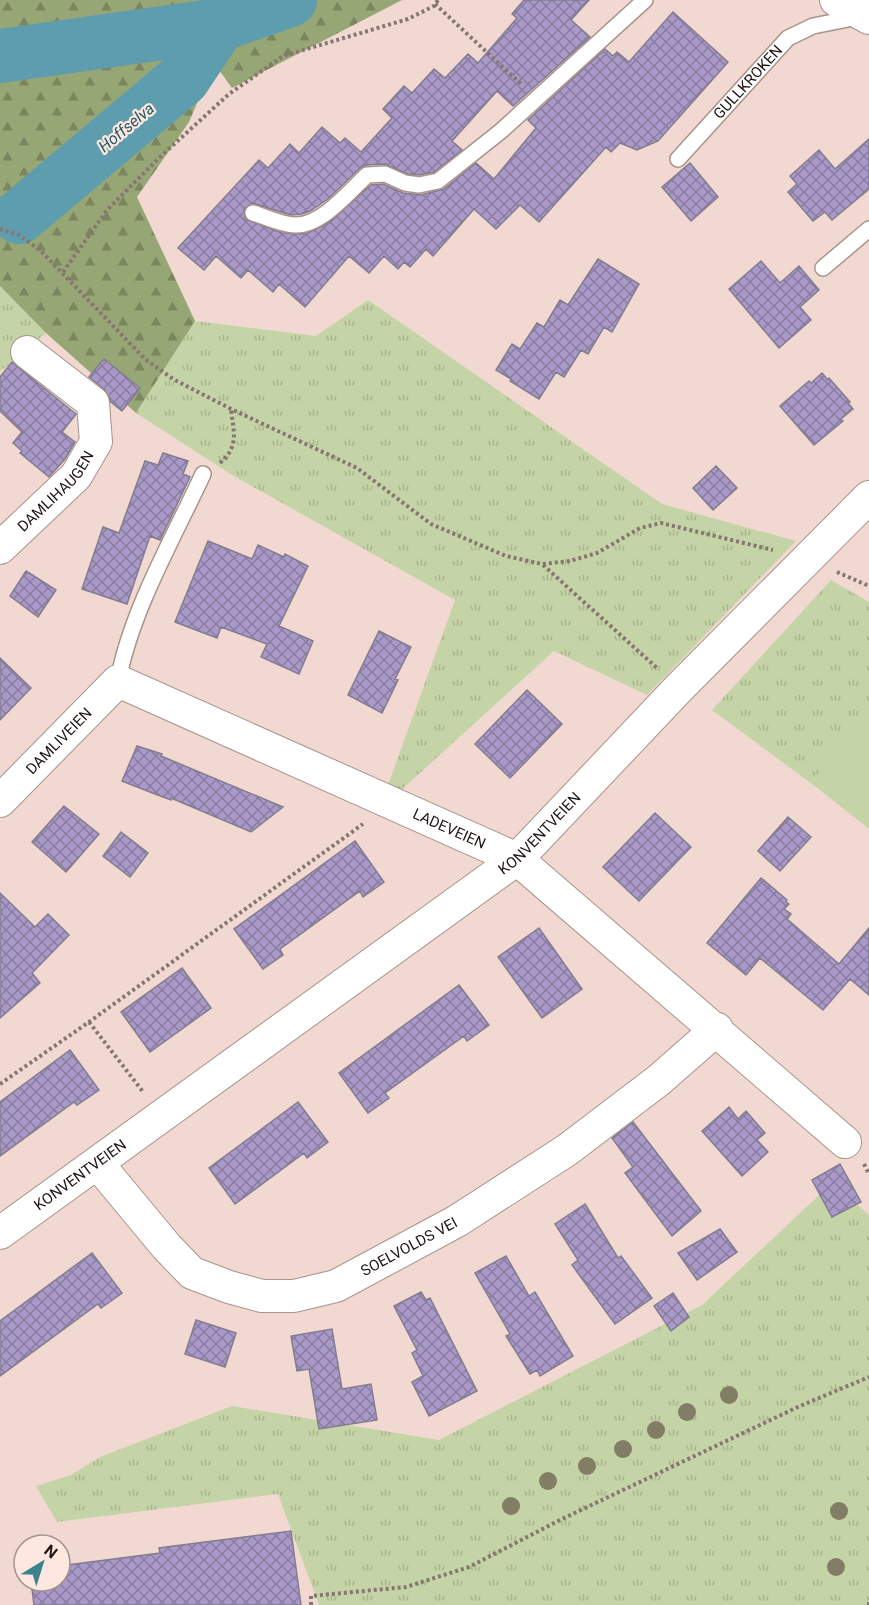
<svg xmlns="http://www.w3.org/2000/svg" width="869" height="1605" viewBox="0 0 869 1605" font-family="Roboto,sans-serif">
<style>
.grass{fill:url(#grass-tufts)}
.forest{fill:url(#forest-firs)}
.garden{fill:#c5d4a6}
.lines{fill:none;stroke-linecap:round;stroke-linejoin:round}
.river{stroke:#5d9dae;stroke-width:54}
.building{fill:url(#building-cross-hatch);stroke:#827c8e;stroke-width:1.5}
.lane-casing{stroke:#a9938b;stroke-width:18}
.street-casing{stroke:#a9938b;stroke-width:34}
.path{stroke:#867671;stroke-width:4;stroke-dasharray:3 3;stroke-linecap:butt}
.lane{stroke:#fff;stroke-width:15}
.street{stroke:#fff;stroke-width:32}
.tree{fill:#827d65}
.labels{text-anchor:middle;stroke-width:4.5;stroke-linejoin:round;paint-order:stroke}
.street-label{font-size:15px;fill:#1e1614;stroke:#fee7de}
.water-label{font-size:16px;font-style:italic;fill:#235965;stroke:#fee7de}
</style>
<defs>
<pattern id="grass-tufts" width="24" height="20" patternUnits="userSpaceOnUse" patternTransform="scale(1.5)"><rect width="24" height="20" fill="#c5d4a6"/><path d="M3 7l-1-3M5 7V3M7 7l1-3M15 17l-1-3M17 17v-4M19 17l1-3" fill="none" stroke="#a9b58e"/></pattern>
<pattern id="forest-firs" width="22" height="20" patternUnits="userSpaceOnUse" patternTransform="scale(1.5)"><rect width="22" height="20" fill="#97a675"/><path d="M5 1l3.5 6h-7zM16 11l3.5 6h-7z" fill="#7b865f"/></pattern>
<pattern id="building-cross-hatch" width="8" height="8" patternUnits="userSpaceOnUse" patternTransform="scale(1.5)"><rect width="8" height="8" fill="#a999c8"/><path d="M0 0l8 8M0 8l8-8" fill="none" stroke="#897ca1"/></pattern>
</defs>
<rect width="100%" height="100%" fill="#f1d9d1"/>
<path class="grass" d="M0 286 46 333 0 372Z
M368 300 662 504 796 541 647 695 554 651 398 793 388 785 455 600 232 475 136 413 195 321 316 336Z
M831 580 869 602V719L816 787 712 710Z
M832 1183 869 1215V1605H319L278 1494 57 1522 36 1486 71 1475 100 1457 232 1406 439 1440 702 1305Z"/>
<path class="forest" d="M0 0H402L232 88 214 63 189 122 137 197 195 321 136 413 46 333 0 286Z"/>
<path class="garden" d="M869 706V829L811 783Z"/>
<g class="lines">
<path class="river" d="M0 56 219 25 290 0
M19 217 183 79 219 25"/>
</g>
<path class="building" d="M524 0H589L571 20 590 37 513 106 497 91 452 141 462 150 434 172 419 175 408 174 385 164 366 165 360 168 328 199 310 211 302 214 291 215 252 203 244 209 245 219 282 233 306 234 330 222 371 185 383 184 403 193 421 195 444 189 476 163 494 179 536 128 528 120 605 49 613 56 617 52 629 62 673 12 728 62 658 141 637 150 620 143 611 152 606 147 539 222 520 205 496 229 474 209 433 256 426 249 410 267 404 262 398 269 384 256 369 273 349 256 305 307 279 284 273 292 248 270 241 278 216 256 204 270 178 248 259 160 268 168 290 144 299 153 322 127 340 143 345 138 361 152 392 118 383 109 404 86 412 93 434 69 445 78 468 54 478 63 517 18 512 14Z
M869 139V189L832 220 825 212 813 221 788 192 797 184 790 176 819 150 835 169Z
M690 163 718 197 691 221 662 187Z
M598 259 639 284 612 332 604 327 588 354 581 350 564 377 556 372 539 399 510 381 511 379 496 370 512 344 520 349 537 323 544 327 560 300 568 305Z
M761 261 780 283 799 266 819 290 800 307 811 320 779 348 729 289Z
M104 359 140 388 122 411 111 402 104 389 89 377Z
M12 362 76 414 62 432 75 442 65 459 49 477 20 453 22 451 13 443 22 432 0 411V377Z
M822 373 828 380 829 378 850 402 848 403 853 409 841 419 843 421 814 445 780 406 809 381 811 383Z
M163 453 188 461 183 474 190 477 160 540 150 536 127 604 82 589 103 527 119 533 145 461 158 465Z
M716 466 737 488 713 510 693 488Z
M208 541 252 559 258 545 284 557 285 554 308 566 279 626 313 641 299 674 261 657 267 644 221 627 217 638 175 622Z
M26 571 56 590 38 617 10 596Z
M379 631 411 647 395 679 398 680 382 713 348 695Z
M0 658 31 688 0 720Z
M527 690 562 724 510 778 475 744Z
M137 746 162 754 161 756 283 807 251 832 171 798V800L155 794 122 781Z
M64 806 99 834 66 872 32 842Z
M655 813 691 847 639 901 603 867Z
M788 817 811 837 780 871 758 851Z
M121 832 148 853 130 877 103 856Z
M355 841 384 882 363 897 360 891 280 949 283 955 263 969 234 929Z
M761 878 787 900 786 902 789 904 784 909 791 914 787 919 839 964 869 928V995L850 979 823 1010 760 958 746 975 707 943Z
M0 893 35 927 48 914 69 935 32 973 40 983 0 1018Z
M539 928 582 989 542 1018 498 957Z
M182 968 211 1008 150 1052 121 1012Z
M459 985 489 1025 467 1041 464 1036 385 1093 389 1098 368 1113 339 1073Z
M70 1050 99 1090 77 1105 74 1102 0 1156V1102Z
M298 1102 328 1142 307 1158 304 1153 235 1204 209 1168Z
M729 1107 738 1119 746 1111 765 1133 757 1140 768 1152 742 1176 702 1131Z
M633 1122 701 1211 672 1236 625 1173 633 1167 612 1138Z
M840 1164 861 1202 832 1217 812 1180Z
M585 1204 618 1258 621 1256 652 1298 615 1324 572 1265 578 1260 555 1224Z
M720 1229 737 1252 697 1280 678 1253Z
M92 1253 122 1293 101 1308 98 1304 0 1376V1321Z
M506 1256 529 1296 535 1292 573 1356 540 1376 537 1370 530 1374 506 1336 510 1334 475 1273Z
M421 1292 426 1300 430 1298 477 1391 429 1416 412 1382 423 1376 412 1353 417 1350 394 1306Z
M673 1293 689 1317 671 1331 654 1306Z
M196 1320 236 1333 225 1367 185 1354Z
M332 1329 342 1389 371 1384 377 1420 319 1429 309 1369 297 1371 291 1336Z
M291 1531 301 1605H34L31 1581H60V1566L160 1553 159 1548Z"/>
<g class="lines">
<g class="lane-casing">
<g id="lane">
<path id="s1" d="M678 159 788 38 813 26 858 17"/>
<path d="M253 213C266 217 282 225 295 225 321 226 349 192 367 175L385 174 405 183 419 185 438 181 501 131 645 0"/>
<path d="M823 268 869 229"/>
<path d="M118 681C131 611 173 539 203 474"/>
</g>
</g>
<g class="street-casing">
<g id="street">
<path d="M836 0 869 18"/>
<path id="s2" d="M0 548 76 476 96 442 93 403 27 352"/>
<path id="s3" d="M0 801 118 681 517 859 845 1142"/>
<path id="s4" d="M98 1164 166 1246 192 1273 229 1287 262 1296H294L336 1286 457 1221 567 1150 659 1080 717 1029"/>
<path id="s5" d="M0 1233 517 859 679 688 869 497"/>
</g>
</g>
<path class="path" d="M435 4 521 84
M0 229 19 235 40 250 145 359 173 379 231 409 357 468 431 524 506 556 542 564 570 561 597 553 640 528 661 523 773 550
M63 272 108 209 159 158 229 94 283 56 408 19 434 6 438 0
M220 463C239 447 234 432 231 410
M543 565 657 668
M837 572 869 586
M89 1022 144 1093
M0 1084 89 1022 363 824
M864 1164 869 1174
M311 1605V1596L406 1587 469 1567 562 1519 800 1406 869 1377
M869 1605V1599"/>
<use href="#lane" class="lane"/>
<use href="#street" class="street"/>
</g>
<g class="tree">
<circle cx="729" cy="1395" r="9"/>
<circle cx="687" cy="1412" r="9"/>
<circle cx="656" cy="1430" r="9"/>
<circle cx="623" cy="1449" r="9"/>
<circle cx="587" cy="1466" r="9"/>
<circle cx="548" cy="1481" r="9"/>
<circle cx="511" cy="1506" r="9"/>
<circle cx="839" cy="1511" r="9"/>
<circle cx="836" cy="1567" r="9"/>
</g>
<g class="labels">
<g class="street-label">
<text dy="5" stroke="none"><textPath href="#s1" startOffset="104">GULLKROKEN</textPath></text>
<text dy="5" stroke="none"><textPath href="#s2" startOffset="80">DAMLIHAUGEN</textPath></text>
<text dy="5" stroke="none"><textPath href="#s3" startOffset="84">DAMLIVEIEN</textPath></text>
<text dy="5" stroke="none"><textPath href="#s3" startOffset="531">LADEVEIEN</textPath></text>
<text dy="5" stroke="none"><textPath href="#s5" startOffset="672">KONVENTVEIEN</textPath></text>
<text dy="5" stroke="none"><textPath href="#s5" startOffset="99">KONVENTVEIEN</textPath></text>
<text dy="5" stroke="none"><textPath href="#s4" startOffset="376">SOELVOLDS VEI</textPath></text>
</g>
<g class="water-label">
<text transform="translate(126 127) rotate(-40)" y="6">Hoffselva</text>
</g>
</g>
<g transform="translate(42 1563) rotate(38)"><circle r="28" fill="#fee7de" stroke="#a4938d" stroke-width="1.5"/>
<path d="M0-4.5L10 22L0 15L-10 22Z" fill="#3c848b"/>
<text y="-9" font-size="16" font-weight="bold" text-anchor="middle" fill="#1e1614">N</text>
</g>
</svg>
